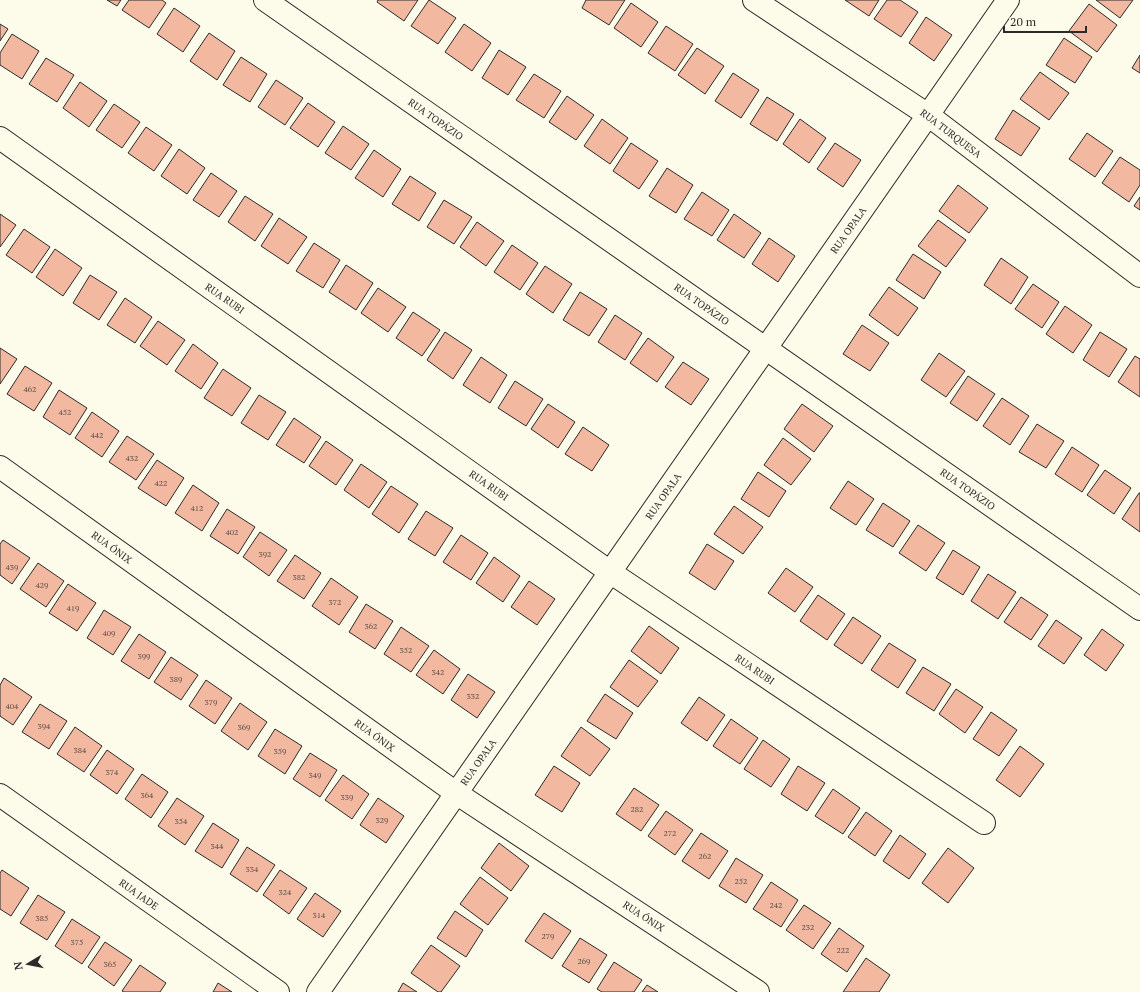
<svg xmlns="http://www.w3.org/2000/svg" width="1140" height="992" viewBox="0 0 1140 992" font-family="'PT Serif',serif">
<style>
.building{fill:#f2b8a0;stroke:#2b2b2b}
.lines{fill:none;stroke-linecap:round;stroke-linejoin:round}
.minor-casing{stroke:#2b2b2b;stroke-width:24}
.minor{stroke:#fdfbea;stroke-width:22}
.labels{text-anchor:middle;stroke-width:3;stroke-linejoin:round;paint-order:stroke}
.number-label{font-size:8px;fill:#5d4e48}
.street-label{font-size:10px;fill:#2b2b2b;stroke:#fdfbea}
</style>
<rect width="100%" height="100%" fill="#fdfbea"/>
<path class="building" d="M107 0H121L117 6Z
M129 0H162L166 3 149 28 122 10Z
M378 0H418L404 21 377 2Z
M429 0 456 18 438 44 411 26Z
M586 0H625L609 25 582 8Z
M845 0H879L869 16Z
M887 0H900L918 12 901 37 874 19Z
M1096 0H1133L1120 18Z
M631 3 658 22 641 47 614 28Z
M1089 4 1117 25 1097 52 1069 31Z
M174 8 200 26 183 52 157 34Z
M926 17 952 35 934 61 909 43Z
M0 24 8 29 0 41Z
M464 24 491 43 472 71 445 52Z
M666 26 693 44 675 71 648 53Z
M209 33 235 51 217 80 190 61Z
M12 34 39 51 22 79 0 65V53Z
M1064 38 1092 57 1075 83 1046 65Z
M697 48 724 66 705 94 678 75Z
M499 50 526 67 508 95 482 78Z
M1140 55V73L1132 68Z
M241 57 267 74 250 102 223 85Z
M46 58 74 75 57 102 29 84Z
M1040 72 1069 93 1049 120 1020 99Z
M733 73 759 90 741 118 715 101Z
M534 74 561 91 544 118 516 100Z
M276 80 303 98 285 125 258 107Z
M80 82 107 101 89 127 63 108Z
M567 96 594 115 576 140 549 122Z
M767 97 794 114 777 141 750 124Z
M308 103 335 122 318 147 290 128Z
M114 104 140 122 122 148 96 130Z
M1013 110 1040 128 1021 156 995 139Z
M602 119 628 138 610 164 584 146Z
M800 119 826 138 809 163 783 144Z
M343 126 369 144 351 170 325 153Z
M146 127 172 145 154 171 128 153Z
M1087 133 1113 151 1095 177 1069 159Z
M631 143 658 161 639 189 613 171Z
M835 143 861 160 843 187 817 169Z
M179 149 205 168 187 194 161 176Z
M374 150 401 169 383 197 355 178Z
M1120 157 1140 170V185L1129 202 1102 183Z
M667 168 693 185 676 213 649 196Z
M211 173 237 191 219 217 193 200Z
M410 176 436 193 419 221 392 204Z
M958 185 988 208 969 233 939 211Z
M702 192 729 210 712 236 684 219Z
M245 196 273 214 255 241 228 222Z
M1140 197V210L1134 206Z
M444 200 472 217 454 244 427 227Z
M0 214 16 225 0 247Z
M734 214 761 233 744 258 717 240Z
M279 218 307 237 288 264 261 246Z
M938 220 966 240 946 267 918 246Z
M477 222 504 241 486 266 460 247Z
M24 229 50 247 32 273 6 255Z
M769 238 795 256 778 282 752 264Z
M314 243 340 260 323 288 296 271Z
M512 245 538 263 520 290 494 272Z
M55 249 82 268 63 296 36 277Z
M913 254 941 272 924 299 896 280Z
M1001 258 1028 277 1011 304 984 285Z
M346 265 373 283 356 310 329 292Z
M545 266 572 284 553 313 526 294Z
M90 275 117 292 99 320 73 303Z
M1033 284 1059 302 1042 328 1015 309Z
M889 287 918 308 898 336 869 315Z
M378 288 406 307 388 332 361 313Z
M580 292 607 309 589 336 563 320Z
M125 298 152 317 135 343 107 325Z
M1065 306 1092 325 1073 353 1046 334Z
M413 312 440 330 422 356 396 338Z
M615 315 642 333 625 360 598 342Z
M158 321 185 340 167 365 140 346Z
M862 325 889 343 870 371 843 354Z
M445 332 472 350 453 379 427 360Z
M1100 332 1127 349 1109 377 1083 360Z
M648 338 674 357 657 382 630 363Z
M193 344 218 363 201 389 175 371Z
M0 348 17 359 0 384Z
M939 353 965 371 946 397 921 380Z
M1135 356 1140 359V397L1118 382Z
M481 357 507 375 490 403 463 385Z
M683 362 709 379 691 405 665 387Z
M25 366 52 383 34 411 7 394Z
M223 369 251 388 232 416 204 398Z
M968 376 995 394 977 421 950 403Z
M515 381 543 399 526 426 498 408Z
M59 390 87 408 70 435 43 417Z
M259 395 286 412 268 440 241 423Z
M1002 398 1029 416 1010 445 983 426Z
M548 404 575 422 558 448 531 429Z
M802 404 833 426 814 452 784 429Z
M92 412 119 431 102 457 75 438Z
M294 418 321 437 304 463 276 445Z
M1037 424 1064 441 1046 468 1019 452Z
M583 427 609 445 592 471 565 454Z
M127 436 154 454 136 480 109 462Z
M783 438 811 459 791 485 764 465Z
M326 441 353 460 336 485 309 466Z
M1072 447 1099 465 1082 492 1055 474Z
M157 460 184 478 166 506 138 488Z
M361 464 387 482 369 508 344 490Z
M1105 470 1131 488 1114 514 1087 495Z
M758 472 786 491 769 517 741 499Z
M848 481 874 499 856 525 830 508Z
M193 485 219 503 202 531 175 513Z
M391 486 418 504 399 533 372 514Z
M1139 493H1140V532L1122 519Z
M883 503 910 521 893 547 866 530Z
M734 506 763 527 743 554 714 534Z
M227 509 255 527 238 554 210 536Z
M426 511 453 528 435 556 408 539Z
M918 525 945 543 926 571 899 553Z
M260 532 287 550 269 576 243 557Z
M461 535 488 553 471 580 443 562Z
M3 540 30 558 12 584 0 575V544Z
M707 544 734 561 715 590 689 573Z
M953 550 980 567 963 595 936 578Z
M295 555 321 573 304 599 277 581Z
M494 557 520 576 503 602 476 583Z
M38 563 64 581 46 607 20 589Z
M786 568 813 587 795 612 768 593Z
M988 574 1016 592 998 619 971 601Z
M331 578 358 597 339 625 312 606Z
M529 581 555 599 537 625 511 607Z
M68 584 96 603 77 631 49 613Z
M818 595 845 614 827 640 800 621Z
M1021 597 1048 615 1031 640 1004 622Z
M366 604 393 621 375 649 349 632Z
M104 610 131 627 113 655 87 638Z
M853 617 881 636 862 664 834 645Z
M1056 620 1082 638 1064 664 1038 646Z
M649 626 679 648 661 674 631 651Z
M401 627 429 646 411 672 384 654Z
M1102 629 1124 645 1106 671 1084 655Z
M139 634 166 652 149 679 121 661Z
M889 643 916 660 898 688 871 670Z
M434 650 460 669 443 694 416 675Z
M171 657 198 675 181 700 154 682Z
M629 660 658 681 638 707 610 687Z
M923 667 951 684 934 711 906 693Z
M468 674 495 692 477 718 451 700Z
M4 678 32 697 13 725 0 716V685Z
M206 680 232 698 215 724 189 706Z
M956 689 983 707 965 733 939 714Z
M605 694 633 713 616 739 587 721Z
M699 697 725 715 707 741 681 723Z
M240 703 267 722 248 750 221 731Z
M40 704 67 721 49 749 22 732Z
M991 712 1017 730 999 756 973 739Z
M731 719 758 738 740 764 713 746Z
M75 727 102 746 84 772 57 754Z
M581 727 610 749 590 776 561 756Z
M275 729 302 746 285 774 258 756Z
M763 740 790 759 771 787 744 769Z
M1020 746 1044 764 1020 797 996 780Z
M107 750 134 769 117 794 90 775Z
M310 753 337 770 320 797 293 779Z
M554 766 580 783 562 812 535 795Z
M798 766 825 783 807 811 781 794Z
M142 774 168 792 151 818 125 799Z
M343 775 369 794 352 819 325 800Z
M634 788 659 805 641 831 616 814Z
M833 789 860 808 843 834 815 816Z
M177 798 204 816 185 845 158 826Z
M378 798 404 816 386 843 360 825Z
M666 811 693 830 675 855 648 836Z
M866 812 892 831 875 856 848 837Z
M213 823 239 840 222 868 195 851Z
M701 833 728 851 709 879 682 861Z
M900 835 926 854 909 879 883 861Z
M499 843 529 866 511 891 481 868Z
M247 847 275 865 257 892 230 874Z
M948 848 974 868 948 903 922 883Z
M736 858 763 875 746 903 719 886Z
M2 870 29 888 11 916 0 909V873Z
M280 870 307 888 289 914 263 895Z
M480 877 508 898 488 925 460 904Z
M771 882 798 900 781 927 753 909Z
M315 893 341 911 323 937 297 919Z
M38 895 65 912 47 940 20 923Z
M804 905 831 923 813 949 786 930Z
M455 911 483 930 466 957 437 938Z
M544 913 571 931 552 959 525 941Z
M72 919 100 937 82 964 55 946Z
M839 928 864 946 847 972 821 954Z
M580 938 607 955 589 983 562 966Z
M105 942 132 960 114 986 88 967Z
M431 945 460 966 441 992H438L411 973Z
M866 958 890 975 879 992H843Z
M614 962 642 980 634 992H602L597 989Z
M140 965 166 983 160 992H124L122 991Z
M218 983 232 992H213Z
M403 983 417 992H398Z
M647 985 658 992H642Z"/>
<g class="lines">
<g class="minor-casing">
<path id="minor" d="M265 0 1140 609
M754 0 928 115 1140 276
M0 138 610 572 984 823
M0 467 456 793 758 992
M0 795 278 992
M318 992 1008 0"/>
</g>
<use href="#minor" class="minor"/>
</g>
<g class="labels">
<g class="number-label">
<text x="30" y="392">462</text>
<text x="65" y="415">452</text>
<text x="97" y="438">442</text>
<text x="132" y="461">432</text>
<text x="161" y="486">422</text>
<text x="197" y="511">412</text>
<text x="232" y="535">402</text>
<text x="265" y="557">392</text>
<text x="12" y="570">439</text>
<text x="299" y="580">382</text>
<text x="42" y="588">429</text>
<text x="335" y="605">372</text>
<text x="73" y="611">419</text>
<text x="371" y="629">362</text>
<text x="109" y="636">409</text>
<text x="406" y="653">352</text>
<text x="144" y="659">399</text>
<text x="438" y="675">342</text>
<text x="176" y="682">389</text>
<text x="473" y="699">332</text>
<text x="211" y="705">379</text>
<text x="12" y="709">404</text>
<text x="44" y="729">394</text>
<text x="244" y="730">369</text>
<text x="80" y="753">384</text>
<text x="280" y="754">359</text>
<text x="112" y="775">374</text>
<text x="315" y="778">349</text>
<text x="147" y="798">364</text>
<text x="347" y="800">339</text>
<text x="637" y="812">282</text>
<text x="382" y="823">329</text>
<text x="181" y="824">354</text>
<text x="670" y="836">272</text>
<text x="217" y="849">344</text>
<text x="705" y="859">262</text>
<text x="252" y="872">334</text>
<text x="741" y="884">252</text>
<text x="285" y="895">324</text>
<text x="776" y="908">242</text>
<text x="319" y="918">314</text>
<text x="42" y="921">385</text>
<text x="808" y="930">232</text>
<text x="548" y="939">279</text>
<text x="77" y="945">375</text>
<text x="843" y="953">222</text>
<text x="584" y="964">269</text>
<text x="110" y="967">365</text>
</g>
<g class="street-label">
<text transform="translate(436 119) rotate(35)" y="4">RUA TOPÁZIO</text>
<text transform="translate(951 133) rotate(37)" y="4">RUA TURQUESA</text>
<text transform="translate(848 230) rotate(-55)" y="4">RUA OPALA</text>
<text transform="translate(225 298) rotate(35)" y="4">RUA RUBI</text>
<text transform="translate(702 304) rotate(35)" y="4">RUA TOPÁZIO</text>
<text transform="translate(489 485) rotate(35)" y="4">RUA RUBI</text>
<text transform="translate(968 489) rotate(35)" y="4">RUA TOPÁZIO</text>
<text transform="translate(663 496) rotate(-55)" y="4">RUA OPALA</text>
<text transform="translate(112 547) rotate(36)" y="4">RUA ÓNIX</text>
<text transform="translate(755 669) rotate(34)" y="4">RUA RUBI</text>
<text transform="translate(375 735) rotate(36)" y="4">RUA ÓNIX</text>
<text transform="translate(478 762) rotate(-55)" y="4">RUA OPALA</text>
<text transform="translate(139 894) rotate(35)" y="4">RUA JADE</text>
<text transform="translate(644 916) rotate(33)" y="4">RUA ÓNIX</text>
</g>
</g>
<g transform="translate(28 964) rotate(260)" stroke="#fdfbea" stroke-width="3" paint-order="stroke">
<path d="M0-3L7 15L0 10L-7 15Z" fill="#2b2b2b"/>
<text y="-6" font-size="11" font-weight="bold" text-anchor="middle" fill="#2b2b2b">N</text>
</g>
<path d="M1004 26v6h82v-6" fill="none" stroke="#2b2b2b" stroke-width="2"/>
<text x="1010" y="26" font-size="12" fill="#2b2b2b" stroke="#fdfbea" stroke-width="3" paint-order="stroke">20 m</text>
</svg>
